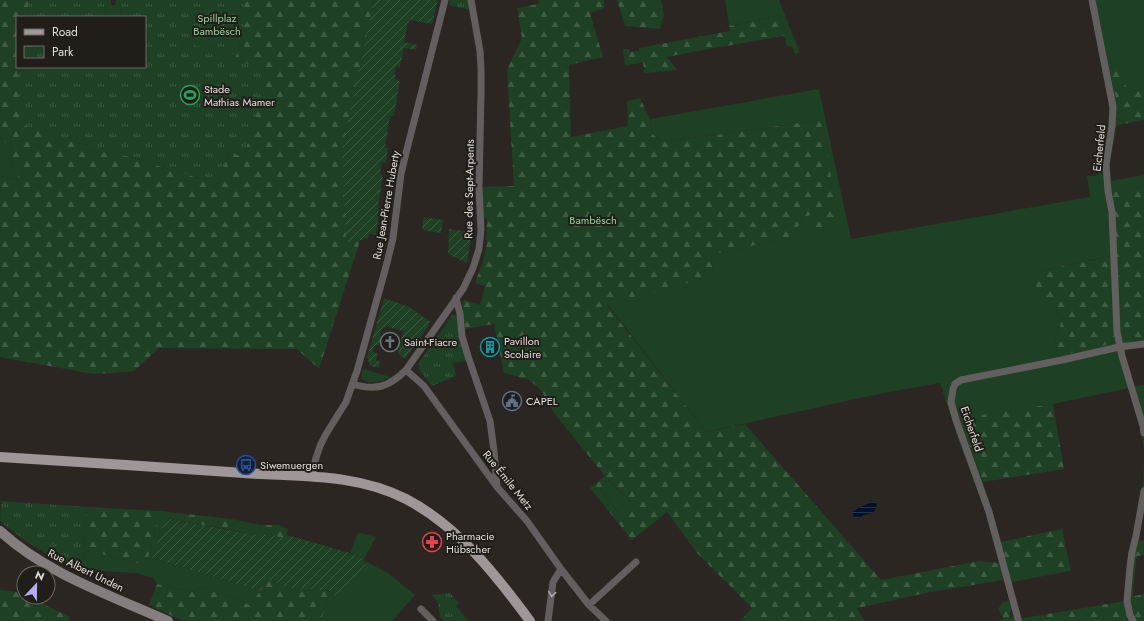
<svg xmlns="http://www.w3.org/2000/svg" width="1144" height="621" viewBox="0 0 1144 621" font-family="Jost,sans-serif">
<style>
.grass{fill:#1e4024}
.forest{fill:url(#forest-firs);fill-rule:evenodd}
.park{fill:url(#park-tufts)}
.garden{fill:url(#garden-furrows)}
.water{fill:url(#water-rules)}
.lines{fill:none;stroke-linecap:round;stroke-linejoin:round}
.minor{stroke:#635f5f;stroke-width:7}
.secondary{stroke:#847e7f;stroke-width:10}
.primary{stroke:#9e9697;stroke-width:10}
.oneway{stroke:#aeaba9}
.labels{text-anchor:middle;stroke-width:4;stroke-linejoin:round;paint-order:stroke}
.park-label{font-size:11px;fill:#90d59a;stroke:#211d18}
.poi-label{font-size:11px;fill:#e0ddda;stroke:#211d18;text-anchor:start}
.street-label{font-size:11px;fill:#e0ddda;stroke:#211d18}
</style>
<defs>
<pattern id="forest-firs" width="22" height="20" patternUnits="userSpaceOnUse"><rect width="22" height="20" fill="#1e4024"/><path d="M5 1l3.5 6h-7zM16 11l3.5 6h-7z" fill="#3e5b43"/></pattern>
<pattern id="park-tufts" width="24" height="20" patternUnits="userSpaceOnUse"><rect width="24" height="20" fill="#1e4024"/><path d="M3 7l-1-3M5 7V3M7 7l1-3M15 17l-1-3M17 17v-4M19 17l1-3" fill="none" stroke="#3e5b43"/></pattern>
<pattern id="garden-furrows" width="10" height="10" patternUnits="userSpaceOnUse"><rect width="10" height="10" fill="#1e4024"/><path d="M-1 1l2-2M0 10L10 0M9 11l2-2" fill="none" stroke="#3e5b43"/></pattern>
<pattern id="water-rules" width="6" height="5" patternUnits="userSpaceOnUse"><rect width="6" height="5" fill="#00112b"/><path d="M0 2.5h6" fill="none" stroke="#253349"/></pattern>
</defs>
<rect width="100%" height="100%" fill="#2b2621"/>
<path class="grass" d="M116 0H121L120 17H107L105 5H115Z
M725 0H779L800 53 795 54 792 46H787L784 36 785 31 780 15 729 26Z
M1089 0H1144V89L1127 92 1110 73C1113 86 1124 117 1116 128L1110 164V181L1144 175V186L1105 194 1109 220 1111 256 1035 272 1046 309 1063 317 1054 342 1117 332 1137 341 1144 340V347L1128 349 1125 352 1124 355 1134 386 1144 385V452L1141 429 1129 388 1053 404 959 419C975 459 990 500 1001 542L1054 567 1055 574 1007 583 1018 619 1010 617 1014 616 985 511 957 436 940 383 874 395 706 432 607 304 713 276 711 255 796 236 801 217 813 215 816 228 821 120 663 142 652 134 650 119 819 89 851 239 1090 197 1087 176 1099 175 1096 167 1102 166 1108 126 1109 107Z
M167 32 236 55 235 60 169 36Z
M0 137 5 143 10 139 13 166 20 176 14 179 3 176 0 177Z
M363 369H364L391 377C383 381 369 386 361 378Z
M1144 464V507L1134 556H1137L1133 590 1134 596 1127 601 1143 483Z
M607 479 634 505 621 516 600 489Z
M161 511 177 513 163 525 152 558 260 591 250 605 203 587 192 592 157 584 153 578 136 573 82 570 84 550 146 565Z
M232 519 261 525 258 530 260 535 250 534 232 530 235 523Z
M358 532 376 537 364 559 350 553Z
M367 562 388 573 415 595 392 621H321L330 591 338 597 359 577Z"/>
<path class="forest" d="M0 0H28L29 17H17V67H26L25 72 19 70 55 138 91 146 92 151 120 154 218 184 228 152 244 156 267 71 235 60 244 23 236 0H374L346 241H360L319 369 297 349 159 348 134 371 113 373 93 374 0 357V177L3 176 14 179 19 176 13 166 10 140 5 143 0 137Z
M539 0H604V8L590 13 603 57 569 65 571 137 628 126 627 101 640 98 650 119 652 134 663 142 821 120 839 221 816 229 813 215 801 217 796 236 711 255 713 276 607 305 706 432 745 424 881 580 979 561 999 563 1003 580 931 592 857 608 865 621H740L752 608 697 553 667 512 632 540 590 488 605 476 554 413 541 390 529 380 504 373 494 324 465 329 462 303 464 300 480 305 485 286 475 283 482 264 487 243 486 239 487 218H483L482 187 514 186 507 70 522 38 517 8 538 4ZM608 479 634 505 620 515 600 489Z
M617 0H661L664 15 660 29 625 26Z
M780 15 785 31 784 36 692 52 667 57 677 70 644 73 643 62 625 66 623 49H629L630 52 639 51V48L730 31 729 26Z
M1114 69 1122 71 1127 92 1144 89V120L1118 125 1119 113 1110 73Z
M1144 186V340C1132 342 1126 339 1117 332L1111 342 1101 347 1060 355 1054 342 1063 317 1046 309 1028 283 1035 272 1117 255 1115 214 1112 192Z
M1053 404 1064 469 983 482 959 418Z
M87 507 161 511 146 565 84 550Z
M177 513 232 519 235 523 232 530 170 519Z
M261 525H280L288 529 287 535 281 538 271 534 260 535 258 530Z
M1062 529 1071 571 1055 574 1053 567 1008 575 1001 542Z
M1144 540V555L1133 557 1137 541Z
M268 580 292 588 330 591 321 621H183L149 605 157 584 192 592 203 587 250 605Z
M0 590 18 592 24 595V597H28L70 617 69 621H0Z
M1144 594V621H995L1004 619 998 609 1003 602 1009 601 1011 607 1010 617 1018 619 1125 601H1128L1134 596Z"/>
<path class="park" d="M28 0H111V5H105L107 17H29Z
M121 0H245L244 23 236 55 167 32 169 36 268 71 244 157 228 152 218 184 120 154 92 151 90 146 55 138 20 124 19 70 25 72 26 67H145V17H120Z
M450 0H469L470 10 449 5Z
M453 314 458 316 460 340 466 361 453 363 456 376 432 386 420 371 418 364Z
M1 501 87 507 83 566 70 568 24 540 0 521Z
M450 593 459 603 456 606 468 621H444L440 617 438 603 432 595Z"/>
<path class="garden" d="M374 0H438L432 24 409 20 404 42 417 45 416 50 404 48 400 67 397 66 394 74 396 75 395 79 400 81 394 116H390L385 147 388 148 386 163 382 162 380 174 383 175 378 206 380 207 376 234 375 235 369 234 368 239 364 238 363 240 346 242 342 149Z
M424 217 443 220 441 233 422 230Z
M449 229 472 232 467 263 448 254Z
M384 298 409 307 431 322 405 359 398 354 402 339H401L403 331 386 326 385 328 383 327 380 336 382 337 379 346 375 345 373 352 378 354 376 360 380 362 379 368 370 366 367 357Z
M170 519 250 534 260 535 271 534 281 538 287 535 350 553 364 559V561L367 562 359 577 338 598 330 591 292 588 268 580 260 591 152 558 163 525Z"/>
<path class="water" d="M874 502 876 503 877 505C874 515 871 513 863 515L859 519 854 517 852 512C856 509 868 503 874 502Z"/>
<g class="lines">
<path class="minor" d="M1092 0 1113 107 1112 126 1106 164 1108 191 1112 213 1117 332 1122 356 1143 426 1144 433
M456 298 460 314 462 336 468 356 490 421 494 451 497 486
M406 370 424 386 497 487 527 521 561 569 589 605 606 621
M352 384C376 391 389 387 406 370L463 289 473 268 479 249 481 230 479 187 481 94V68L480 51 471 0
M312 476 316 458 320 446 326 434 346 402 357 371 387 263 393 238 401 174 406 153 445 0
M589 605 636 562
M421 609 433 621
M1018 619 989 512 956 420 951 402 953 389 955 384 961 380 1062 360 1119 347 1144 344
M548 621 553 582 561 569
M1133 621 1130 615 1127 601 1130 567 1132 552 1136 536 1144 491"/>
<path class="secondary" d="M0 531C45 573 112 596 168 621"/>
<path class="primary" d="M0 457C81 462 163 467 244 473 299 477 355 473 406 499 458 526 496 575 530 621"/>
</g>
<defs><path id="oneway-chevron" d="M-2-3.5L2.5 0L-2 3.5" fill="none" stroke-width="1.6" stroke-linecap="round" stroke-linejoin="round"/></defs>
<use class="oneway" href="#oneway-chevron" transform="translate(552 594) rotate(98)"/>
<defs>
<g id="stadium-ring" transform="scale(1)"><circle r="9.5" fill="#211d18" stroke="#2e9e5b" stroke-width="1.5"/><path d="M0-5a6.5 5 0 1 0 0 10a6.5 5 0 1 0 0-10ZM-3.5-1.8h7v3.6h-7Z" fill="#2e9e5b"/></g>
<g id="church-ring" transform="scale(1)"><circle r="9.5" fill="#211d18" stroke="#6b7280" stroke-width="1.5"/><path d="M-1.2-6h2.4v3.5h3.3v2.4h-3.3V6h-2.4V-.1h-3.3v-2.4h3.3Z" fill="#6b7280"/></g>
<g id="building-ring" transform="scale(1)"><circle r="9.5" fill="#211d18" stroke="#0f9aa8" stroke-width="1.5"/><path d="M-4-6H4V6H1V3H-1V6H-4ZM-2.5-4.3h1.7v1.8h-1.7ZM.8-4.3h1.7v1.8H.8ZM-2.5-1h1.7V.8h-1.7ZM.8-1h1.7V.8H.8Z" fill="#0f9aa8"/></g>
<g id="civic-ring" transform="scale(1)"><circle r="9.5" fill="#211d18" stroke="#5c6f8a" stroke-width="1.5"/><path d="M-.6-6.5H3V-4.5H.6V-3L4-1V1h2V6H-6V1h2V-1L-.6-3ZM-1.2 2.5V6h2.4V2.5Z" fill="#5c6f8a"/></g>
<g id="bus-ring" transform="scale(1)"><circle r="9.5" fill="#211d18" stroke="#1a4fb4" stroke-width="1.5"/><path d="M-5-6H5V4H4V6H2V4H-2V6H-4V4H-5ZM-3.5-4V0h7V-4ZM-3.5 1.2v1.5H-2V1.2ZM2 1.2v1.5H3.5V1.2Z" fill="#1a4fb4"/></g>
<g id="pharmacy-ring" transform="scale(1)"><circle r="9.5" fill="#211d18" stroke="#e0444e" stroke-width="1.5"/><path d="M-2-6h4v4h4v4h-4v4h-4v-4h-4v-4h4Z" fill="#e0444e"/></g>
</defs>
<g fill-rule="evenodd">
<use href="#stadium-ring" x="190" y="95"/>
<use href="#church-ring" x="390" y="342"/>
<use href="#building-ring" x="490" y="347"/>
<use href="#civic-ring" x="512" y="401"/>
<use href="#bus-ring" x="246" y="465"/>
<use href="#pharmacy-ring" x="432" y="542"/>
</g>
<g class="labels">
<g class="park-label">
<text x="217" y="22">Spillplaz<tspan x="217" dy="13">Bambësch</tspan></text>
<text x="593" y="224">Bambësch</text>
</g>
<g class="poi-label">
<text x="204" y="93">Stade<tspan x="204" dy="13">Mathias Mamer</tspan></text>
<text x="504" y="345">Pavillon<tspan x="504" dy="13">Scolaire</tspan></text>
<text x="404" y="346">Saint-Fiacre</text>
<text x="526" y="405">CAPEL</text>
<text x="260" y="469">Siwemuergen</text>
<text x="446" y="540">Pharmacie<tspan x="446" dy="13">Hübscher</tspan></text>
</g>
<g class="street-label">
<text transform="translate(1099 148) rotate(-84)" y="4">Eicherfeld</text>
<text transform="translate(469 189) rotate(-89)" y="4">Rue des Sept-Arpents</text>
<text transform="translate(386 205) rotate(-80)" y="4">Rue Jean-Pierre Huberty</text>
<text transform="translate(972 429) rotate(71)" y="4">Eicherfeld</text>
<text transform="translate(508 480) rotate(51)" y="4">Rue Émile Metz</text>
<text transform="translate(86 570) rotate(26)" y="4">Rue Albert Unden</text>
</g>
</g>
<rect x="16" y="16" width="130" height="52" fill="#211d18" stroke="#6d6a66"/>
<rect x="24" y="29" width="20" height="6" fill="#9e9697" stroke="#6d6a66"/>
<text x="52" y="36" font-size="12" fill="#e0ddda">Road</text>
<rect x="24" y="46" width="20" height="12" fill="url(#park-tufts)" stroke="#6d6a66"/>
<text x="52" y="56" font-size="12" fill="#e0ddda">Park</text>
<g transform="translate(36 585) rotate(22)"><circle r="19" fill="#211d18" stroke="#6d6a66"/>
<path d="M0-3L7 15L0 10L-7 15Z" fill="#b4acf9"/>
<text y="-6" font-size="11" font-weight="bold" text-anchor="middle" fill="#e0ddda">N</text>
</g>
</svg>
